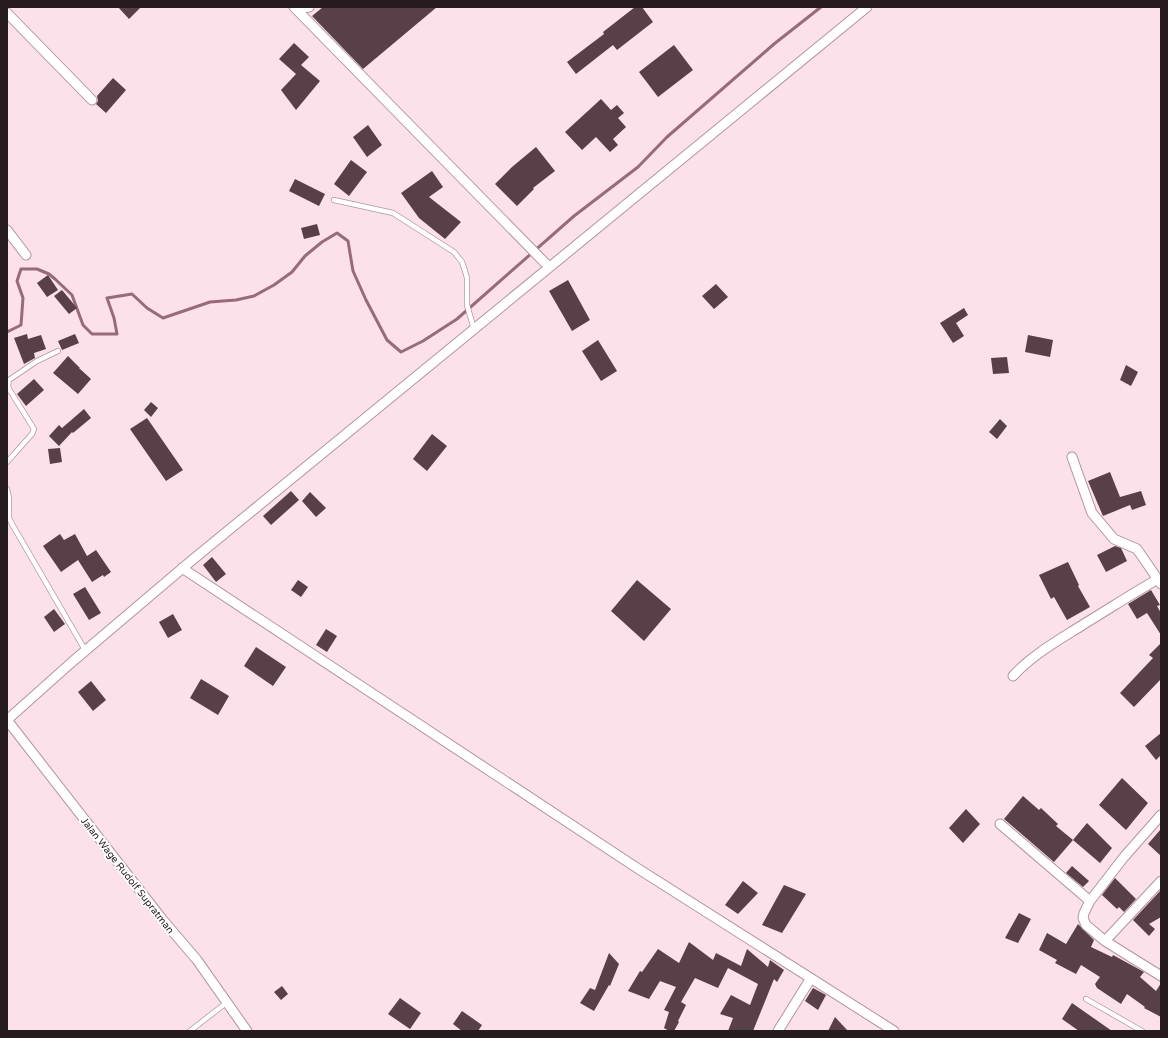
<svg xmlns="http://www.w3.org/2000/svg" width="1168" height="1038" viewBox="0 0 1168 1038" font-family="'Varela Round',sans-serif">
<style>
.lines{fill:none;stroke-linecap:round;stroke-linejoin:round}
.stream{stroke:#976b7a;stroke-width:3}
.building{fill:#593f48}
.lane-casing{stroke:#b3949e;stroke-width:6}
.street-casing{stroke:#b3949e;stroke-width:11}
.lane{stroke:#fff;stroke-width:4.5}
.street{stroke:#fff;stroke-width:9}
.labels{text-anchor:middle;stroke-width:4;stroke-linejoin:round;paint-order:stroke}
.street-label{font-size:10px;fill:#261b1f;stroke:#fff}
</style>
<rect width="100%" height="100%" fill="#fce1ea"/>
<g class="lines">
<path class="stream" d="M7 332 21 325 23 298 17 281 21 269H37L49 274 55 279 72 295 83 325 92 334H117L114 318 107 298 132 294 147 308 163 318 210 302 236 300 254 296 274 285 292 272 305 256 322 242 337 233 348 241 353 271 366 300 387 340 401 352 423 341 457 319 574 216 638 167 667 137 774 44 821 7"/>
</g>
<path class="building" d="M118 7H141L129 19Z
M323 7H437L363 69 312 16Z
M635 7H642L653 22 617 50 613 45 576 74 567 62 604 34 603 32Z
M294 43 309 57 301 65 320 81 296 110 281 90 296 74 279 59Z
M674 45 693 70 658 97 639 72Z
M113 78 126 90 106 113 96 104 98 101 97 96Z
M601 99 611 110 617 105 624 113 618 118 626 127 613 139 618 145 610 152 596 137 582 150 565 132Z
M368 125 382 145 367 157 353 137Z
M536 147 555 171 533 188 534 189 517 206 495 184 512 167Z
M351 160 367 172 349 196 334 184Z
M432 171 443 187 429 197 461 222 445 239 419 218 401 193Z
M295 179 325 194 319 206 289 191Z
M317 224 320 235 304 239 301 228Z
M48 275 58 290 47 297 37 283Z
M568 280 590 320 572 331 549 291Z
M716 284 728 297 714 309 702 296Z
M62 290 77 308 69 314 54 296Z
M964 308 968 315 956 323 964 336 953 343 940 323Z
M27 334 28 339 41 335 46 349 34 353 35 358 24 364 14 338Z
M75 334 79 343 62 350 58 341Z
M1028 335 1053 340 1050 357 1025 352Z
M598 340 617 371 601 381 582 351Z
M68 356 80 368H79L91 379 78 394 53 373Z
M1007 357 1009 373 993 374 991 358Z
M1126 365 1138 372 1131 386 1120 380Z
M34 379 44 390 26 406 17 394Z
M151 402 158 408 151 417 144 410Z
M84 409 91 418 73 433 72 432 59 446 49 436 59 425 62 428Z
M147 418 183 470 166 481 130 429Z
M1000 419 1007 426 997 439 989 432Z
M432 434 447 446 427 471 413 459Z
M60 448 62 462 50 464 48 449Z
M1110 472 1120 497 1141 491 1146 505 1132 510 1130 505 1103 516 1088 481Z
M291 491 299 500 271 525 263 516Z
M310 492 326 508 316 517 302 501Z
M60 534 64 540 75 534 87 556 96 550 111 572 104 577 103 575 92 582 78 560 61 572 43 546Z
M1115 546 1121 548 1127 561 1106 572 1097 555Z
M212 557 226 574 216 582 203 565Z
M1068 562 1079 585 1078 586 1090 607 1067 620 1054 597 1051 599 1039 575Z
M298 580 308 587 301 597 291 590Z
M637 580 671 609 644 641 611 611Z
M85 587 101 613 89 620 73 594Z
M1151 590 1160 605 1157 606 1161 613V635L1147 613 1137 619 1128 604Z
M54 609 65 624 54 632 44 617Z
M173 614 182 630 168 638 159 622Z
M326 629 337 636 327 652 316 645Z
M1161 643V679L1134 707 1120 693 1153 658 1149 655Z
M256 647 286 667 273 686 244 666Z
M201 679 229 696 218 715 190 698Z
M91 681 106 700 93 711 78 692Z
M1161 733V755L1156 760 1145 746Z
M1122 778 1148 803 1126 830 1099 805Z
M1023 796 1039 810 1041 808 1058 824 1056 826 1073 840 1054 862 1004 819Z
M966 809 980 824 963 843 949 828Z
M1087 823 1112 848 1100 863 1073 840Z
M1161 829V856L1148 844Z
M1072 866 1089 881 1083 887 1066 873Z
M1115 878 1136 899 1124 912 1119 907 1117 909 1102 895Z
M743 881 758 893 738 914 725 905Z
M784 885 806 894 782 933 762 925Z
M1161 890V917L1149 924 1155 929 1149 936 1133 920Z
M1019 913 1031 919 1018 943 1005 938Z
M1078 924 1094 940 1091 947 1112 957 1113 955 1144 972 1140 977 1156 991 1161 983V1017L1144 1008 1145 1007 1127 994 1121 1004 1097 988 1095 984 1100 977 1081 965 1076 974 1055 963 1057 960 1039 950 1047 933 1066 944Z
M689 942 713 960 716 953 741 966 747 949 768 967 770 960 784 970 777 982 774 979 753 1031H728L733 1018 720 1014 731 995 750 1005 758 984 728 968 718 988 695 978 681 1002 686 1005 678 1021 679 1022 674 1031H669L664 1028 669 1012 664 1010 676 987 660 981 649 999 628 991 640 971 642 972 658 949 679 963Z
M609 953 619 964 610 986 609 985 594 1011 580 1003 590 988 595 990Z
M282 986 288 994 281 1000 274 992Z
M813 988 826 995 818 1010 805 1001Z
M400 998 421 1013 410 1029 388 1014Z
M1072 1003 1112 1031H1079L1062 1019Z
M462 1011 482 1025 478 1031H462L453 1024Z
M835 1017 848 1031H828Z"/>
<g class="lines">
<g class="lane-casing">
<path id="lane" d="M334 200 393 213 454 252 462 262 465 271 467 278V305L474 329
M7 462 32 434 34 429 9 389 8 386 9 380 37 361 58 351
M7 489 9 498V518L12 524 85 650
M1086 999 1142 1031
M190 1031 226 1003"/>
</g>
<g class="street-casing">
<path id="street" d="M294 7 549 267
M296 7 302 8 309 7
M7 13 92 100
M7 230 26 255
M1072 457 1092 513 1114 539 1137 549 1161 584
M182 568 637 868 894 1031
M1013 676C1033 654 1059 640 1084 624 1109 609 1133 593 1158 579
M7 720 72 662 191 561 867 7
M7 720 162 919 197 960 247 1031
M1161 815 1124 857 1090 901 1084 913 1083 918 1086 925 1105 941 1161 976
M1000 824 1090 901
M1105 941 1161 881
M778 1031 811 978"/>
</g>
<use href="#lane" class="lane"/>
<use href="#street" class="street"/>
</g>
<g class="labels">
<g class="street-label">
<text transform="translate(128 875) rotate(52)" y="4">Jalan Wage Rudolf Supratman</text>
</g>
</g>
<rect width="1168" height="1038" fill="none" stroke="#261b1f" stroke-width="16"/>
</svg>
